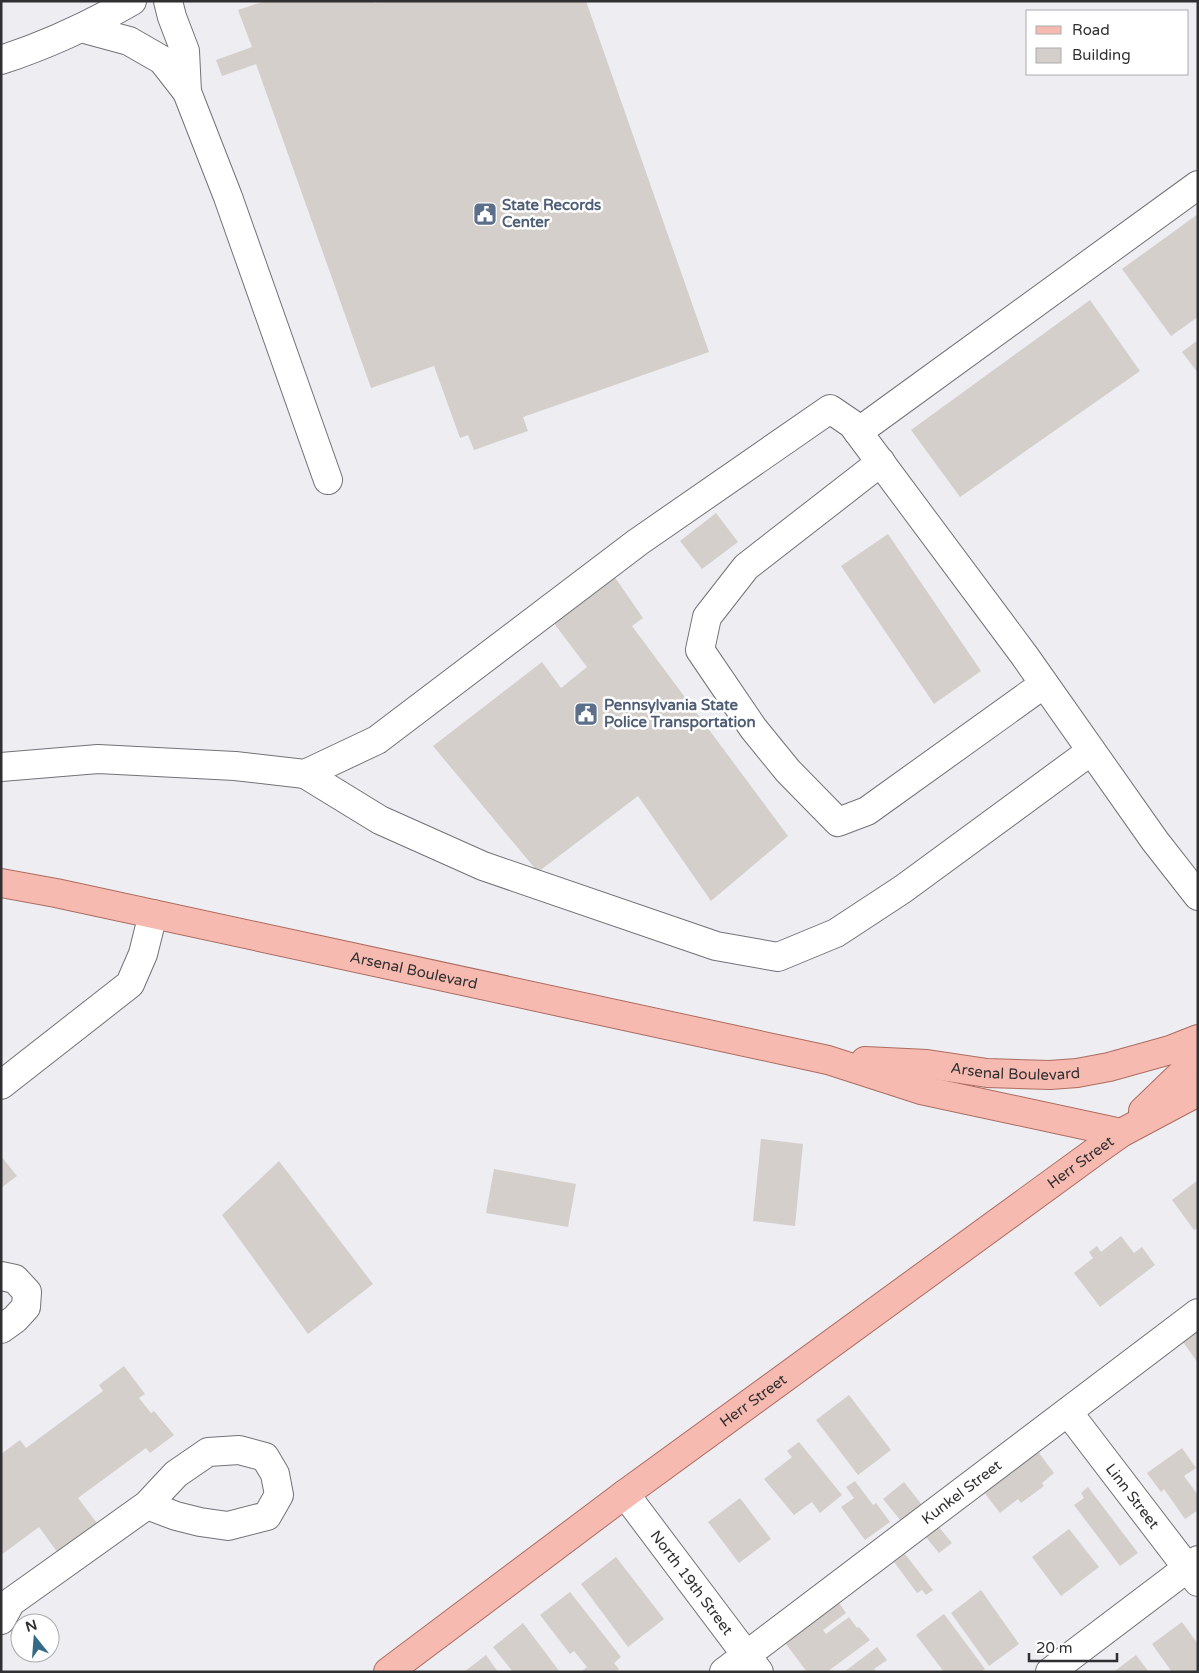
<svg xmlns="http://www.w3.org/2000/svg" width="1199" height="1673" viewBox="0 0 1199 1673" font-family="'Varela Round',sans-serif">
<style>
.building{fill:#d4cfcb}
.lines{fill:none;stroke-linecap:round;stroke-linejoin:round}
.minor-casing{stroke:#727277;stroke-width:30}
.major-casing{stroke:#ad6c61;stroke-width:30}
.minor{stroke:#fff;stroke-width:28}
.major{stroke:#f7bab0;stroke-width:28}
.labels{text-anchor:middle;stroke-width:5;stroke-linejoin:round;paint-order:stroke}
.service-label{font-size:15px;font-weight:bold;fill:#4e5e75;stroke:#fff;text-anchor:start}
.street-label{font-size:15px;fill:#303032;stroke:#fff}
</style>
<rect width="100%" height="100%" fill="#ededf2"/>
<path class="building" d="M265 1H375V3L380 1H586L709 352 523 417 528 431 474 450 468 435 460 438 434 366 371 388 256 64 222 76 216 60 252 47 238 10Z
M1198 214V317L1171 336 1122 269Z
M1090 300 1140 371 960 497 911 430Z
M1198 340V373L1182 352Z
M716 513 738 542 702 569 680 541Z
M888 534 981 671 934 704 841 566Z
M614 576 643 618 632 626 788 836 711 901 638 796 538 872 433 746 542 662 561 688 587 667 553 622Z
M761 1139 803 1144 795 1226 753 1221Z
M1 1156 17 1176 1 1188Z
M279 1161 373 1284 308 1334 222 1215Z
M494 1169 576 1184 568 1227 486 1213Z
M1198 1180V1228L1194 1230 1172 1200Z
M1121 1236 1134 1253 1142 1247 1155 1265 1100 1307 1074 1273 1093 1258 1089 1252 1097 1246 1101 1252Z
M1198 1331V1363L1183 1342Z
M124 1366 145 1394 139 1398 151 1413 154 1411 174 1435 150 1453 146 1448 78 1498 97 1523 58 1553 39 1527 1 1555V1454L20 1440 26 1448 103 1391 99 1385Z
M849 1395 891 1450 858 1475 816 1420Z
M799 1442 842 1495 820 1513 812 1502 794 1515 764 1479 792 1457 787 1451Z
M1182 1448 1196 1468 1184 1476 1198 1495V1510L1185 1519 1164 1489 1161 1492 1147 1473Z
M1036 1449 1054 1473 1042 1483 1044 1486 1021 1503 1018 1499 1000 1513 983 1491Z
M855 1481 873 1505 876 1503 890 1522 865 1540 841 1507 854 1498 846 1487Z
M904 1482 922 1505 901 1521 883 1499Z
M1088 1487 1138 1553 1120 1566 1074 1505 1084 1498 1081 1493Z
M740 1498 771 1539 739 1563 708 1522Z
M938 1526 952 1543 939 1553 925 1536Z
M1069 1529 1099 1567 1061 1596 1032 1557Z
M905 1554 933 1590 926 1595 922 1590 917 1593 894 1562Z
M616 1557 664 1619 628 1647 581 1584Z
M981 1590 1019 1644 989 1666 951 1613Z
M570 1592 621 1657 614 1663 619 1669 615 1672H581L587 1667 574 1651 570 1654 540 1615Z
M837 1600 846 1613 823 1630 826 1634 849 1617 857 1628 859 1627 870 1640 827 1672H807L783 1640Z
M944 1614 985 1669 981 1672H944L916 1635Z
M1182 1622 1198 1644V1672H1172L1152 1644Z
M523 1623 560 1672H513L493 1647Z
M877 1647 887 1660 874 1669 876 1672H844Z
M486 1655 498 1672H464Z
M1136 1655 1149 1672H1114L1120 1667Z"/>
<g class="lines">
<g class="minor-casing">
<g id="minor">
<path d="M81 28 129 41 162 60 187 92 185 51 172 17 168 1"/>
<path d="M1 60C47 45 90 25 132 1"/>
<path d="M187 92 228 197 328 480"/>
<path d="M858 432 1198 185"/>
<path d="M881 462 746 567 707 617 700 650 753 728 788 771 838 822 867 811 1044 684"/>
<path d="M1 767 98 759 235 766 305 774 377 740 638 542 830 409 852 424 1024 655 1155 841 1198 896"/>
<path d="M305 774 380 820 483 866 716 946 778 957 836 933 903 889 1091 751"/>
<path d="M1 1085 130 984 143 954 153 914"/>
<path d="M1 1276 15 1279 27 1292 26 1307 15 1319 1 1329"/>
<path id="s1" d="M1068 1412 1198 1582"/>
<path id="s2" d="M625 1494 759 1672"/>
<path d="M1 1620 11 1602 147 1505 176 1474 208 1452 239 1450 265 1457 275 1474 279 1495 267 1516 228 1526 200 1522 176 1516 147 1505"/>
<path id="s3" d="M724 1672 1198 1313"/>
<path d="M1050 1672 1198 1560"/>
</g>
</g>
<g class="major-casing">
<g id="major">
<path id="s4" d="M1 883 56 893 828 1060 921 1090 1121 1133"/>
<path id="s5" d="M865 1061 927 1064 987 1073 1050 1075 1077 1073 1109 1067 1170 1050 1198 1039"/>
<path d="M1143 1111 1198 1058"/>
<path id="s6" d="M388 1672 625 1494 1100 1148 1121 1133 1198 1092"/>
</g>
</g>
<use href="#minor" class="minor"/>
<use href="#major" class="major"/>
</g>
<defs>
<g id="civic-square" transform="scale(1.25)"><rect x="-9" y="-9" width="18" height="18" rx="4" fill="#5c6f8a" stroke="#fff"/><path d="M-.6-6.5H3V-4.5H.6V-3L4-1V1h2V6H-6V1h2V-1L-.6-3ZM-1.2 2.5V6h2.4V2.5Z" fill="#fff"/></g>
</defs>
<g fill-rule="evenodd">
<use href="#civic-square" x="485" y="214"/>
<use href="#civic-square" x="586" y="714"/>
</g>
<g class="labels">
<g class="service-label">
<text x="502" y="210">State Records<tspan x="502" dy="17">Center</tspan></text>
<text x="604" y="710">Pennsylvania State<tspan x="604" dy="17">Police Transportation</tspan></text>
</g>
<g class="street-label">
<text dy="5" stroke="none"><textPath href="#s4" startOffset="422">Arsenal Boulevard</textPath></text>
<text dy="5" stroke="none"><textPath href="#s5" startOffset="151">Arsenal Boulevard</textPath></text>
<text dy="5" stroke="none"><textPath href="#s6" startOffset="860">Herr Street</textPath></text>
<text dy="5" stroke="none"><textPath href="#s6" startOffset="455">Herr Street</textPath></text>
<text dy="5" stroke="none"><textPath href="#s3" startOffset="298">Kunkel Street</textPath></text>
<text dy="5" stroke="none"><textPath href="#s1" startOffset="106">Linn Street</textPath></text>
<text dy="5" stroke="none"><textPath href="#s2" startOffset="111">North 19th Street</textPath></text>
</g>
</g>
<rect width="1199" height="1673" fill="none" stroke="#303032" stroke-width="5"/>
<rect x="1026" y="10" width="162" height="65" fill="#ffffff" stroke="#acacad"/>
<rect x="1036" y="26" width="25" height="8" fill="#f7bab0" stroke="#acacad"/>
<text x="1072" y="35" font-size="15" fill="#303032">Road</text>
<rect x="1036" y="48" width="25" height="15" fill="#d4cfcb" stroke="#acacad"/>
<text x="1072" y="60" font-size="15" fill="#303032">Building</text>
<g transform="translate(35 1638) rotate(343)"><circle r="24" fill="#ffffff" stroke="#acacad"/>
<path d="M0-4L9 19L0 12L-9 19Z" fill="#336a85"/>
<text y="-8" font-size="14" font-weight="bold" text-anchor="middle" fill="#303032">N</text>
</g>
<path d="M1029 1653v8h88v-8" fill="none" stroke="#303032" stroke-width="2.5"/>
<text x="1036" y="1653" font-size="15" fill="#303032" stroke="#ffffff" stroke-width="4" paint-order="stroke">20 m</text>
</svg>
